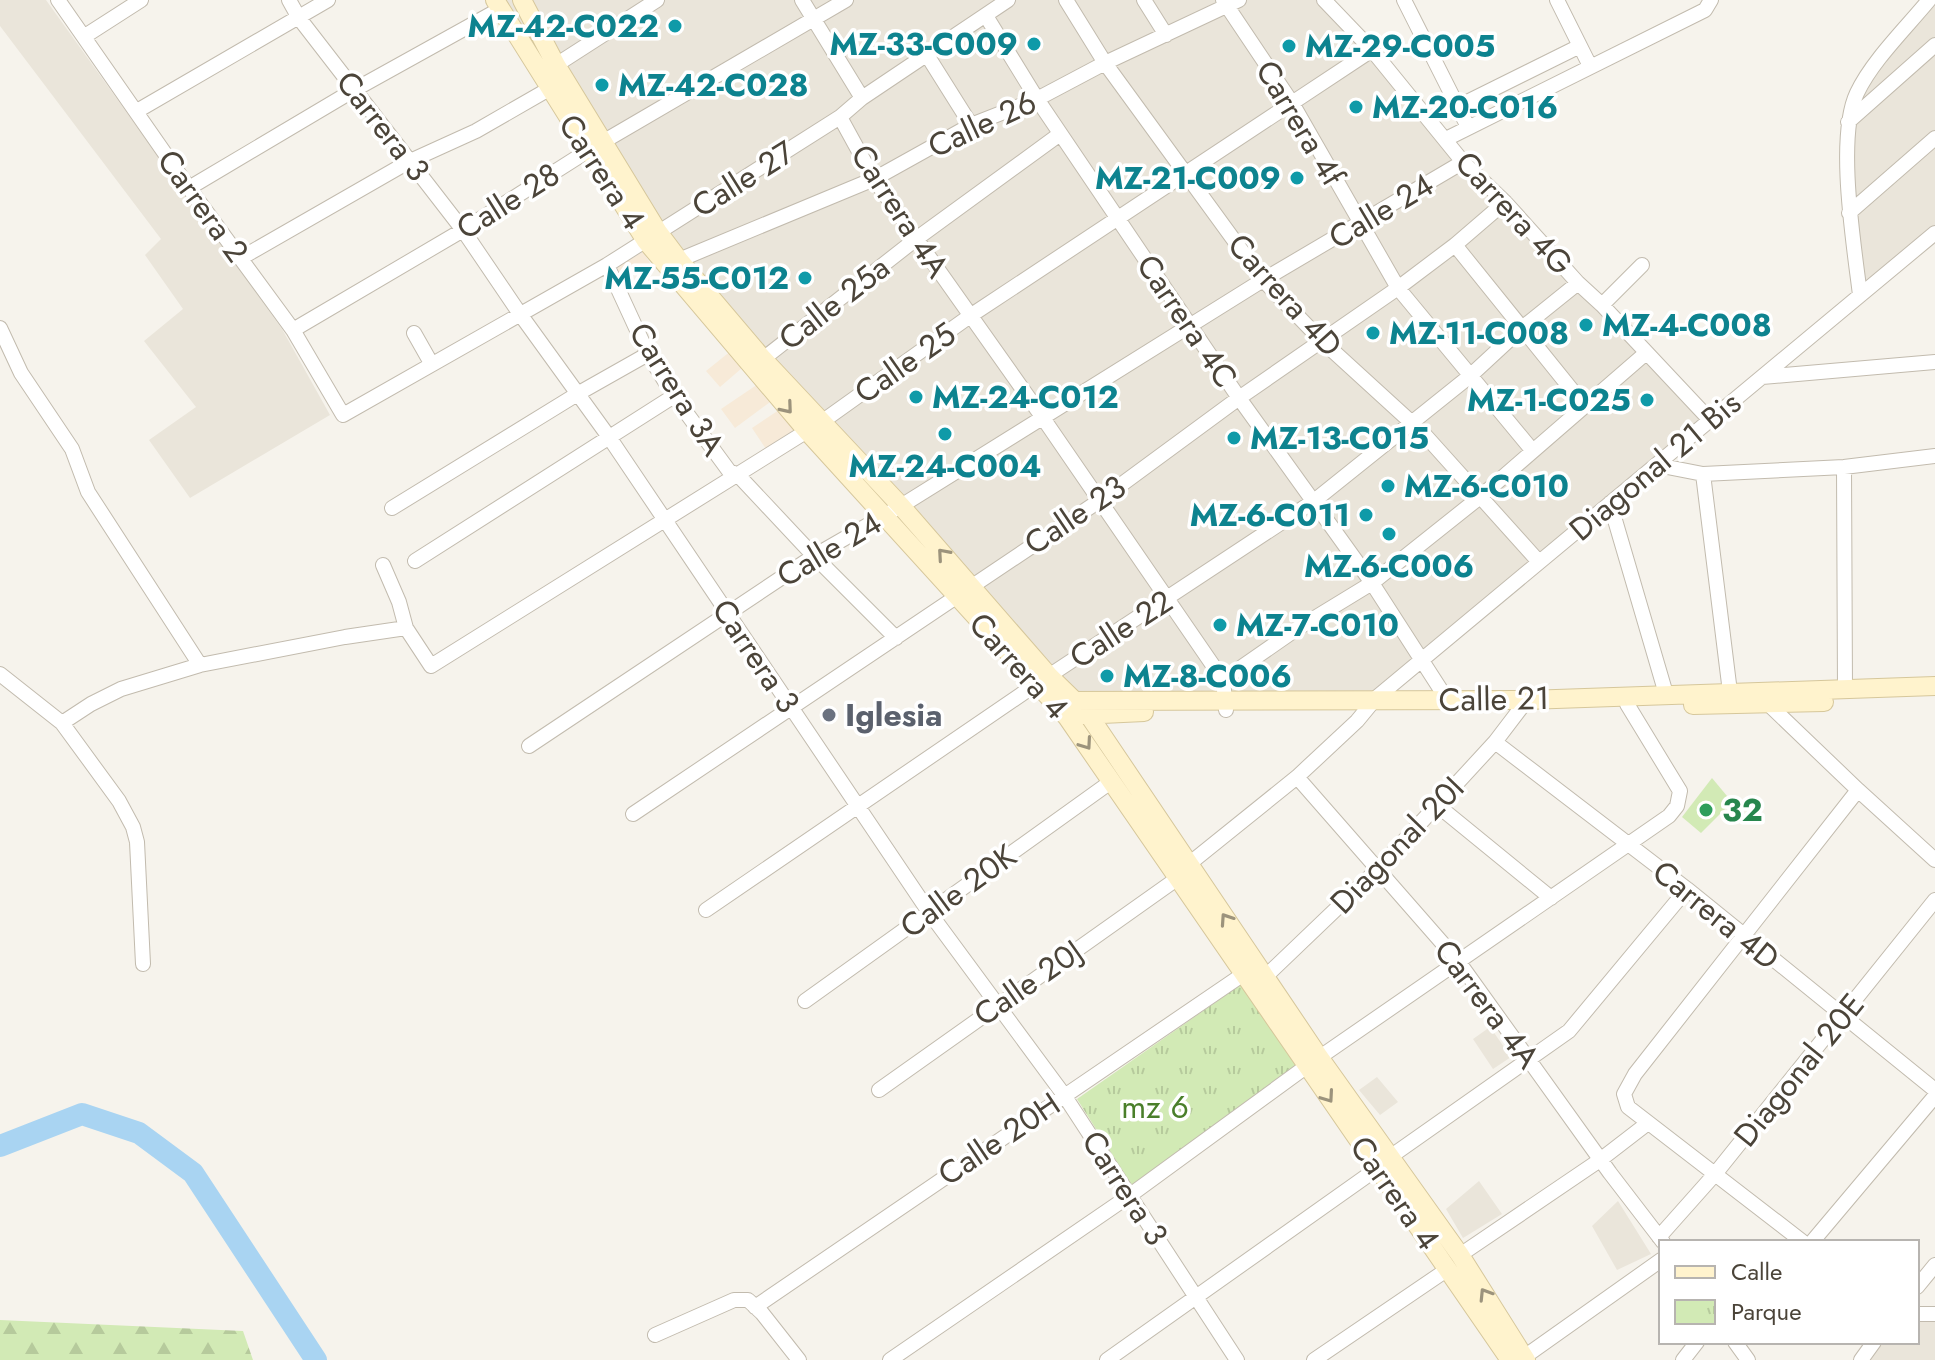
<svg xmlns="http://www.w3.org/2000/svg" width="1935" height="1360" viewBox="0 0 1935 1360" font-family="Jost,sans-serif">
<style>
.residential{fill:#eae5da}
.commercial{fill:#f7ead8}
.grass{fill:#d2eab5}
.forest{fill:url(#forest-firs)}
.park{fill:url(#park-tufts)}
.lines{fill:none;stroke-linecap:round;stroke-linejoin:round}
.river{stroke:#a9d4f2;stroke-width:22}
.street-casing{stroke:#c2bbae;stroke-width:16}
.secondary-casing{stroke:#d6c79b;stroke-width:20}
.street{stroke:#fff;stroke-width:14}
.secondary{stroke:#fff3cd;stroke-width:18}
.oneway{stroke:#9c937c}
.culture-dot{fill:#0f9aa8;stroke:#fff;stroke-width:3}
.worship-dot{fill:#6b7280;stroke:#fff;stroke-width:3}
.leisure-dot{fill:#2e9e5b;stroke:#fff;stroke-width:3}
.labels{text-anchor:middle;stroke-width:7;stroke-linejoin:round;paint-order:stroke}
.culture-label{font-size:32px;font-weight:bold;fill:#0d838f;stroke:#fff;text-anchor:start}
.street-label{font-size:32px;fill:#4b4439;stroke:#fff}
.worship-label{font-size:32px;font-weight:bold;fill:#5b616d;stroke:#fff;text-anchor:start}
.leisure-label{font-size:32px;font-weight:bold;fill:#27864d;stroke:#fff;text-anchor:start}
.park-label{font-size:32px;fill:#4a7f2a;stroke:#fff}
</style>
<defs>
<pattern id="forest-firs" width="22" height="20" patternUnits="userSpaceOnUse" patternTransform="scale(2)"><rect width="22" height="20" fill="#d2eab5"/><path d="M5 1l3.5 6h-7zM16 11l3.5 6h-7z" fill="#b6ca9c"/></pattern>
<pattern id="park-tufts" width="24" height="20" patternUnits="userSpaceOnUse" patternTransform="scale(2)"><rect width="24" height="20" fill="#d2eab5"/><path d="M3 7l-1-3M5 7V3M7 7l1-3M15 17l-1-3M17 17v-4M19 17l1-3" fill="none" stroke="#b6ca9c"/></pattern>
</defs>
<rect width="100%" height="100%" fill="#f6f3ec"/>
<path class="residential" d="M0 0H46L282 329 330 415 190 498 149 440 196 407 144 341 183 309 145 255 161 239 0 26Z
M505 0H1328L1708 428 1387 698 1065 701 648 225Z
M1935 0V42L1865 103 1858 97 1870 74Z
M1935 46V134L1855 203 1852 122Z
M1935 142V226L1866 281 1861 273 1856 212Z
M1490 1027 1511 1057 1493 1069 1473 1039Z
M1377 1077 1398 1102 1380 1115 1359 1090Z
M1479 1181 1502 1214 1463 1238 1446 1209Z
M1618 1201 1651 1254 1617 1270 1592 1226Z
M1917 1320H1935V1360H1869L1883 1342H1917Z"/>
<path class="commercial" d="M643 252 652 266 623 280 617 267Z
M737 346 749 362 720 387 706 371Z
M764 380 777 397 735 428 721 409Z
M785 406 801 426 766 449 752 428Z"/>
<path class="grass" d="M1712 778 1732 802 1701 833 1682 817Z"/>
<path class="forest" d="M0 1320 243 1331 253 1360H0Z"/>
<path class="park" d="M1243 983 1299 1067 1132 1186 1077 1099Z"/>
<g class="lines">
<path class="river" d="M0 1146 82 1114 139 1133 193 1173 316 1360"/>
<g class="street-casing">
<path id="street" d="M58 0 189 188 293 330 343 415 607 265 840 117 862 98 1008 0
M289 0 299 18 463 230 520 314 609 437 929 912 1064 1095 1237 1360
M802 0 862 98
M1066 0 1105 63 1263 280 1321 340 1424 434 1539 562
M1144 0 1166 35
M1223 0 1292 103 1398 288 1532 450
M1324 0 1372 50 1463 162 1505 202 1578 283 1602 305 1710 420
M1404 0 1468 127
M1557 0 1590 66
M986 16 1037 99 1239 398 1372 583 1448 701
M85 36 141 0
M927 55 971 125
M556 65 657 0
M1457 107 1580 46
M137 111 328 0
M840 117 874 179 1043 418 1223 680 1226 710
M1848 122 1935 45
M1446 139 1705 10 1711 0
M189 188 354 90 500 9
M1849 213 1935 138
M1455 245 1584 405
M241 258 410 161 476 131 549 89
M679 260 874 179 971 125 1037 99 1105 63 1239 0
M607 265 648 354 674 396 729 471 738 475 814 556 896 638
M1860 295C1854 245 1836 137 1857 93 1872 61 1906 28 1929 0
M1602 305 1642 265
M0 328 21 373 72 449 88 492 200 665
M293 330 463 230 589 150 846 0
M414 333 431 363
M763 359 916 239 1060 134
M1762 377 1935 362
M1657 465 1703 474 1844 467 1935 456
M1844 467 1845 690
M1703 474 1730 692
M1610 503 1666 694
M392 508 579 393 648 354
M415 561 674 396
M383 565 399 602 406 628 431 666 823 421 970 316 1372 50
M0 674 62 723 119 801 133 827 137 842 143 964
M1223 680 1295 630 1372 583 1480 497 1646 353
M1762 698 1858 790 1935 860
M62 723 91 704 121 689 200 665 345 637 406 628
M1495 742 1687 889 1935 1090
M529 746 814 556 901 506 1263 280 1463 162
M1297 777 1458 961 1610 1173 1663 1242
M1437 805 1551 898
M633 814 1099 501 1239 398 1398 288 1455 245 1505 202
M1189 864 1297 777 1357 721 1376 698 1935 233
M706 910 1035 685 1314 501 1470 376 1522 328 1578 283
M1265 977 1379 868 1495 742 1527 700
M805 1001 1112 781
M879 1090 1178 878
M1390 1157 1569 1031 1687 889
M1659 1237 1715 1174 1935 900
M1803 1242 1628 1107 1624 1094 1635 1074 1858 790
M1812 1242 1935 1096
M1460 1255 1600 1160 1648 1123
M1917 1287 1935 1265
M755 1307 1245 973
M1917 1314H1935
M655 1335 734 1300H748L762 1313 799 1360
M1735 1342 1748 1360
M890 1360 1129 1196 1307 1066 1669 816 1677 806 1680 791 1627 704
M1107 1360 1378 1168
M1314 1360 1448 1269
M1520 1360 1661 1260
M1683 1360 1697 1342
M1861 1360 1874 1342"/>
</g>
<g class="secondary-casing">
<path id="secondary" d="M495 0 646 241 807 431 1067 717 1510 1360
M522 0 556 65 658 232 679 260 763 359 901 506 1049 676 1088 714 1319 1057 1460 1255 1526 1360
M1066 701 1527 700 1935 686
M1693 705 1824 702
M1081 715 1144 712"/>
</g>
<use href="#street" class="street"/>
<use href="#secondary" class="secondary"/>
</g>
<defs><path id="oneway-chevron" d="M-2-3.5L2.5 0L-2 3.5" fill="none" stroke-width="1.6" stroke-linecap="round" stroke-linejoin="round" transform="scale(2)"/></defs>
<g class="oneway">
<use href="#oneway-chevron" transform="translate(787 408) rotate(50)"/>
<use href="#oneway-chevron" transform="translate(943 554) rotate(-131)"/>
<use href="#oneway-chevron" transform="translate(1086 744) rotate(55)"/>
<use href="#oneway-chevron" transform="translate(1226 919) rotate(-124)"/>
<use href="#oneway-chevron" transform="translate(1328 1097) rotate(55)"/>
<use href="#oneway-chevron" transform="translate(1485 1294) rotate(-122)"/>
</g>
<g class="culture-dot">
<circle cx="675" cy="26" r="8"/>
<circle cx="1034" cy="44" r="8"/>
<circle cx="1289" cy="46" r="8"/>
<circle cx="602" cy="85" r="8"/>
<circle cx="1356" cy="107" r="8"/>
<circle cx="1297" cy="178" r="8"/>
<circle cx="805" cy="278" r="8"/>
<circle cx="1586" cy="325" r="8"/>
<circle cx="1373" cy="333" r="8"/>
<circle cx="916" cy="397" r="8"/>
<circle cx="1647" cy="400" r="8"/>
<circle cx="945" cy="434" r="8"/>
<circle cx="1234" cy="438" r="8"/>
<circle cx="1388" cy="486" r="8"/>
<circle cx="1366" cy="515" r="8"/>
<circle cx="1389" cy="534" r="8"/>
<circle cx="1220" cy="625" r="8"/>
<circle cx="1107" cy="676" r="8"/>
</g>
<circle class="worship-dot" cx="829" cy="715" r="8"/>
<circle class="leisure-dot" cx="1706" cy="810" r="8"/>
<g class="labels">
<g class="culture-label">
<text x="659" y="37" text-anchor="end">MZ-42-C022</text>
<text x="1018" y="55" text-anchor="end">MZ-33-C009</text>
<text x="1305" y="57">MZ-29-C005</text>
<text x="618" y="96">MZ-42-C028</text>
<text x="1372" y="118">MZ-20-C016</text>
<text x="1281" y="189" text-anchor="end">MZ-21-C009</text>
<text x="789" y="289" text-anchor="end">MZ-55-C012</text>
<text x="1602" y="336">MZ-4-C008</text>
<text x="1389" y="344">MZ-11-C008</text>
<text x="932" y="408">MZ-24-C012</text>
<text x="1631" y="411" text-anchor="end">MZ-1-C025</text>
<text x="1250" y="449">MZ-13-C015</text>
<text x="945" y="477" text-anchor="middle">MZ-24-C004</text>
<text x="1404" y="497">MZ-6-C010</text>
<text x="1350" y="526" text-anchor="end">MZ-6-C011</text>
<text x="1389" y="577" text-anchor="middle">MZ-6-C006</text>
<text x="1236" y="636">MZ-7-C010</text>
<text x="1123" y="687">MZ-8-C006</text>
</g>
<g class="street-label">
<text transform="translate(1300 123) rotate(59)" y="11">Carrera 4f</text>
<text transform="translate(982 124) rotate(-25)" y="11">Calle 26</text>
<text transform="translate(383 126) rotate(52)" y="11">Carrera 3</text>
<text transform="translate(602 172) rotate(57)" y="11">Carrera 4</text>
<text transform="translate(743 179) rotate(-32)" y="11">Calle 27</text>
<text transform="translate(508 201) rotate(-32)" y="11">Calle 28</text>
<text transform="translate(203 206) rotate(54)" y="11">Carrera 2</text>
<text transform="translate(900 211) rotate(57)" y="11">Carrera 4A</text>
<text transform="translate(1381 211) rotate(-31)" y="11">Calle 24</text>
<text transform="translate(1514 213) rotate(47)" y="11">Carrera 4G</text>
<text transform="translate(1285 295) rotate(48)" y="11">Carrera 4D</text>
<text transform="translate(834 303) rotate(-38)" y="11">Calle 25a</text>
<text transform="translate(1187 321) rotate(56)" y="11">Carrera 4C</text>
<text transform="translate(905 363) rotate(-35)" y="11">Calle 25</text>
<text transform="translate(677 389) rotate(58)" y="11">Carrera 3A</text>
<text transform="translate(1655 466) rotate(-40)" y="11">Diagonal 21 Bis</text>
<text transform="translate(1075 515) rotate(-34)" y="11">Calle 23</text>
<text transform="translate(829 549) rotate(-31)" y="11">Calle 24</text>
<text transform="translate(1121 629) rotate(-33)" y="11">Calle 22</text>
<text transform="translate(756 656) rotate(56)" y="11">Carrera 3</text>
<text transform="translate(1019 666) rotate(48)" y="11">Carrera 4</text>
<text transform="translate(1494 699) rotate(-1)" y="11">Calle 21</text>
<text transform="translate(1397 845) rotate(-46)" y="11">Diagonal 20I</text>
<text transform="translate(958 891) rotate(-36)" y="11">Calle 20K</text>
<text transform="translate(1716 915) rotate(39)" y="11">Carrera 4D</text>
<text transform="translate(1028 983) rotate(-35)" y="11">Calle 20J</text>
<text transform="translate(1487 1004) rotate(53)" y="11">Carrera 4A</text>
<text transform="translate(1799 1070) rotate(-51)" y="11">Diagonal 20E</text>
<text transform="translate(999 1139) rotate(-34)" y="11">Calle 20H</text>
<text transform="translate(1125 1188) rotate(57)" y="11">Carrera 3</text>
<text transform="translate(1395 1193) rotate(55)" y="11">Carrera 4</text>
</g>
<g class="worship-label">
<text x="845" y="726">Iglesia</text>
</g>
<g class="leisure-label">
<text x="1722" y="821">32</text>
</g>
<g class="park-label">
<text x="1155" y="1118">mz 6</text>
</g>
</g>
<rect x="1659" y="1240" width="260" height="104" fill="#ffffff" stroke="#b7b4b0" stroke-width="2"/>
<rect x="1675" y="1266" width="40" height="12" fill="#fff3cd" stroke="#b7b4b0" stroke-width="2"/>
<text x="1731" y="1280" font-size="24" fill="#4b4439">Calle</text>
<rect x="1675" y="1300" width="40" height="24" fill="url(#park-tufts)" stroke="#b7b4b0" stroke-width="2"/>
<text x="1731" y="1320" font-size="24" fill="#4b4439">Parque</text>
</svg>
